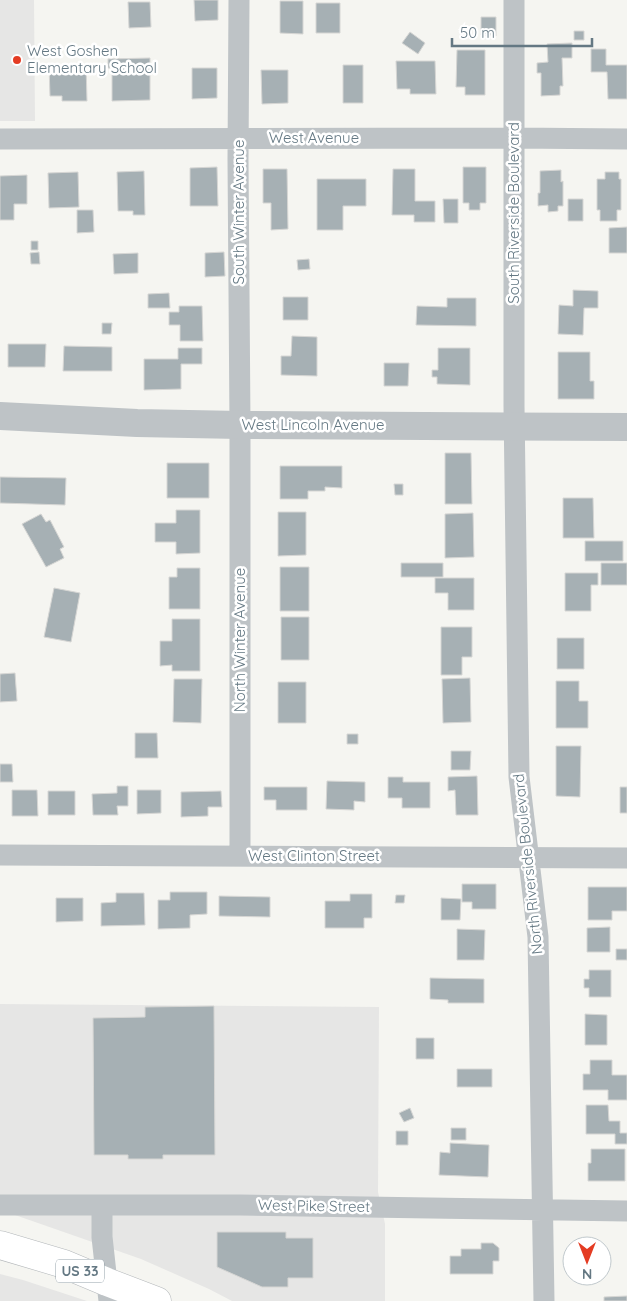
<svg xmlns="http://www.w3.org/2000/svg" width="627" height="1301" viewBox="0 0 627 1301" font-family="Quicksand,sans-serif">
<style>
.built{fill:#e6e6e5}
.building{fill:#a6b0b4;stroke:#d6d6d4}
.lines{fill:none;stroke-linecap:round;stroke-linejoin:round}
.trunk-casing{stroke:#b3b7ba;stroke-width:29}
.minor{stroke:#bec3c6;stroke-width:21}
.tertiary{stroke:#bec3c6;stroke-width:28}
.trunk{stroke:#fff;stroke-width:28}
.poi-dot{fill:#e43c23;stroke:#fff;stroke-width:2}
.labels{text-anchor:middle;stroke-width:5;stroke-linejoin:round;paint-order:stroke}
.shield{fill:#fff;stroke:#92a0a8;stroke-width:1}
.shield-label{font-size:14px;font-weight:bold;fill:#647883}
.poi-label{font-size:15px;fill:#647883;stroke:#fff;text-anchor:start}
.street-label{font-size:15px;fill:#647883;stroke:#fff}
</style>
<rect width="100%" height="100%" fill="#f5f5f1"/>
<path class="built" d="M0 0H34L35 121H0Z
M0 1004 379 1007 378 1192 385 1224V1301H232L209 1289 141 1259 15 1215 0 1212Z
M0 1274 23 1280 87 1301H0Z"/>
<path class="building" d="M194 0H218V20L195 21Z
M280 1H303V34L280 33Z
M128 2H150L151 27 129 28Z
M316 3H340V33H316Z
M481 17H496V36L481 35Z
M574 31H584V40H574Z
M410 32 425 43 418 54 402 43Z
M572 43V58H562L563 86H560V95L541 96V73H537V63L548 62 547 44Z
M591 49H606V65H627V99H608L607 72H591Z
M457 50H485V95H465V87H456Z
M150 58V100L112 101V68H108V59Z
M396 61H435L436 94H410V89H397Z
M86 64 87 101H62V96H50L49 65Z
M343 65H363V103H343Z
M192 68H217V98L192 99Z
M261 70H288V103L262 104Z
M217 167 218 206H190V168Z
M463 167H486V203H480V210H469V203H463Z
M263 169H287L288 229 271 230V203H263Z
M393 169H415V201H435V222H414V215H392Z
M561 170V182L563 181V206H558V211L548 212V205L538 206V193H540V171Z
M144 171 145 215H133V211H118L117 172Z
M78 172 79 207 49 208 48 173Z
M605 172H619V179H621V210H617V221H600V210H597V179H605Z
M27 175V204H14V220H0V176Z
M317 179H366V206H343V230H317Z
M443 199H458V223H444Z
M568 199H583V221H568Z
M77 210H93L94 232 77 233Z
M627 227V253H609V228Z
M31 241H38V250H31Z
M39 252 40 264H31L30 253Z
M224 252 225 276 205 277V253Z
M138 253V273L114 274 113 254Z
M309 259 310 269 298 270 297 260Z
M573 290 598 291V308H584L583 335 558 334 559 305 573 306Z
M169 293 170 308H148V294Z
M283 297H308V320H283Z
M447 298H476V326L416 325 417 306 447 307Z
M179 306H202L203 341H180V325H169V312H179Z
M102 323H112L111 334H102Z
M292 336 317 337V376L281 375V356H291Z
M8 344H46L45 367H8Z
M64 346 112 347V371H63Z
M178 348H202V364H181V389L144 390V359H178Z
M438 348H470V385L437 384V377H432V370H438Z
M558 352H590V381H594V399H558Z
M384 363H409L408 386H384Z
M445 453H471L472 504H445Z
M167 463H209V498H167Z
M280 466H342V488L325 487V491H308V499H280Z
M0 477 66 478 65 505 0 503Z
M394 484H403V495H395Z
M563 498H593L594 538H563Z
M176 510H200V553L176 554V542H155V523H176Z
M278 512H306V555L278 556Z
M473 513 474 557 445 558V514Z
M41 514 46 522 50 520 64 547 60 549 64 558 46 567 22 524Z
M585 541H623V561H585Z
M401 563H443V577H401Z
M601 563H627V585H601Z
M280 567H309V611H280Z
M177 568H200V609H169V577H177Z
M565 573H598V585H591V611H565Z
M435 578H474V610H448V593H435Z
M54 588 80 593 71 642 44 637Z
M281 617H309V660H281Z
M172 619H200V671H172V665L160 666V641H172Z
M441 627H472V657H462V675H441Z
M557 638H584V669H557Z
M15 673 17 701 0 702V674Z
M470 678 471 722 443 723 442 679Z
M174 679H202L201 723 173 722Z
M556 681H579V701H588V728H556Z
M278 682H306V723H278Z
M135 733H157L158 758H135Z
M347 734H358V744H347Z
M556 746H581L580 797 556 796Z
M451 751H471L470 770H451Z
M0 764H12L13 782H0Z
M477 776 478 815H456L455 790 448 791V777Z
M388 777H403V782H430V808H402V798H388Z
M327 781 365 782V802L354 801V810L326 809Z
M117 786H128V806H117L118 815H93L92 794 117 793Z
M264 787H307V810H276V800H264Z
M620 787H627V813H620Z
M12 790H37L38 816H12Z
M137 790H161V813L137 814Z
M48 791H75V815H48Z
M221 791 222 807H208V816L181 817V792Z
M462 884H496V909H472V902H462Z
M588 887H627V911H612V920H588Z
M170 892H207V914L190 915V928L158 929V900H170Z
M116 893H144L145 925 101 926V903L116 902Z
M350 894H372V918H364V928H325V901H350Z
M396 895H405L404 903H395Z
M219 896 270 897V917L219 916Z
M56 898H83V921L56 922Z
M441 898 461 899 460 920H441Z
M610 927V952H587V928Z
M457 929 485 930 484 960H457Z
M616 949H627V960H616Z
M589 970H611V997H589V988H584V979H589Z
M430 978 484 979V1003H448V1000L430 999Z
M214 1006 215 1155H163V1159H128V1155H94L93 1018 145 1017V1007Z
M585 1014 607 1015V1045H585Z
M416 1038H434V1059H416Z
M590 1060H612V1075H627V1100H608V1090H583V1074H590Z
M457 1069H492V1087H457Z
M586 1105H608L609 1121H620V1133H627V1144H615V1134H586Z
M410 1108 414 1118 404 1122 399 1113Z
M451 1128H466V1140H451Z
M396 1131H408V1145H396Z
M450 1143 489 1145 488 1177 439 1175 440 1152 450 1153Z
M591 1149H625V1181H588V1163H591Z
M217 1232H286V1238H313V1278H288V1287H262L217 1267Z
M481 1243H493L499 1248V1261H493V1274H450V1256H461V1249H481Z
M627 1296V1301H604V1297Z"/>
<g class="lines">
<g class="trunk-casing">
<path id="trunk" d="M0 1245 64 1264 107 1282 157 1301"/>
</g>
<path class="minor" d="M239 0 238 159 240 425V856
M514 0V406L519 777 538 937 544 1301
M0 139 514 138 627 139
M0 855 627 858
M0 1205H240L627 1211
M102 1205V1237L109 1301"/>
<path class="tertiary" d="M0 416 137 423 240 425 627 427"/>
<use href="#trunk" class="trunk"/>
</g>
<circle class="poi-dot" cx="17" cy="60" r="5"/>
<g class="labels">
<rect class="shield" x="56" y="1259.5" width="48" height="23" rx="4"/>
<g class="shield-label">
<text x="80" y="1276">US 33</text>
</g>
<g class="poi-label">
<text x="27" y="56">West Goshen<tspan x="27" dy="17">Elementary School</tspan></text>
</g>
<g class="street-label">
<text x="314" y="143">West Avenue</text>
<text transform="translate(239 212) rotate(-90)" y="5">South Winter Avenue</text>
<text transform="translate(514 213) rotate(-90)" y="5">South Riverside Boulevard</text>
<text x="313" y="430">West Lincoln Avenue</text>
<text transform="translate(240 640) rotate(-90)" y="5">North Winter Avenue</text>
<text x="314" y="861">West Clinton Street</text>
<text transform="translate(528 864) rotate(-96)" y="5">North Riverside Boulevard</text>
<text transform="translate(314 1206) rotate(1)" y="5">West Pike Street</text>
</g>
</g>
<g transform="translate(587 1261) rotate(180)"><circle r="24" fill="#ffffff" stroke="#c1c9cd"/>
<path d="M0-4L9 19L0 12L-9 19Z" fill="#e43c23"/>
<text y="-8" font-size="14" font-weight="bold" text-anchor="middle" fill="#647883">N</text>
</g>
<path d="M452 38v8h140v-8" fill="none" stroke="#647883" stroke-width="2.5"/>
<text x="460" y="38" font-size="15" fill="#647883" stroke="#ffffff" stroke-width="4" paint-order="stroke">50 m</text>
</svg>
